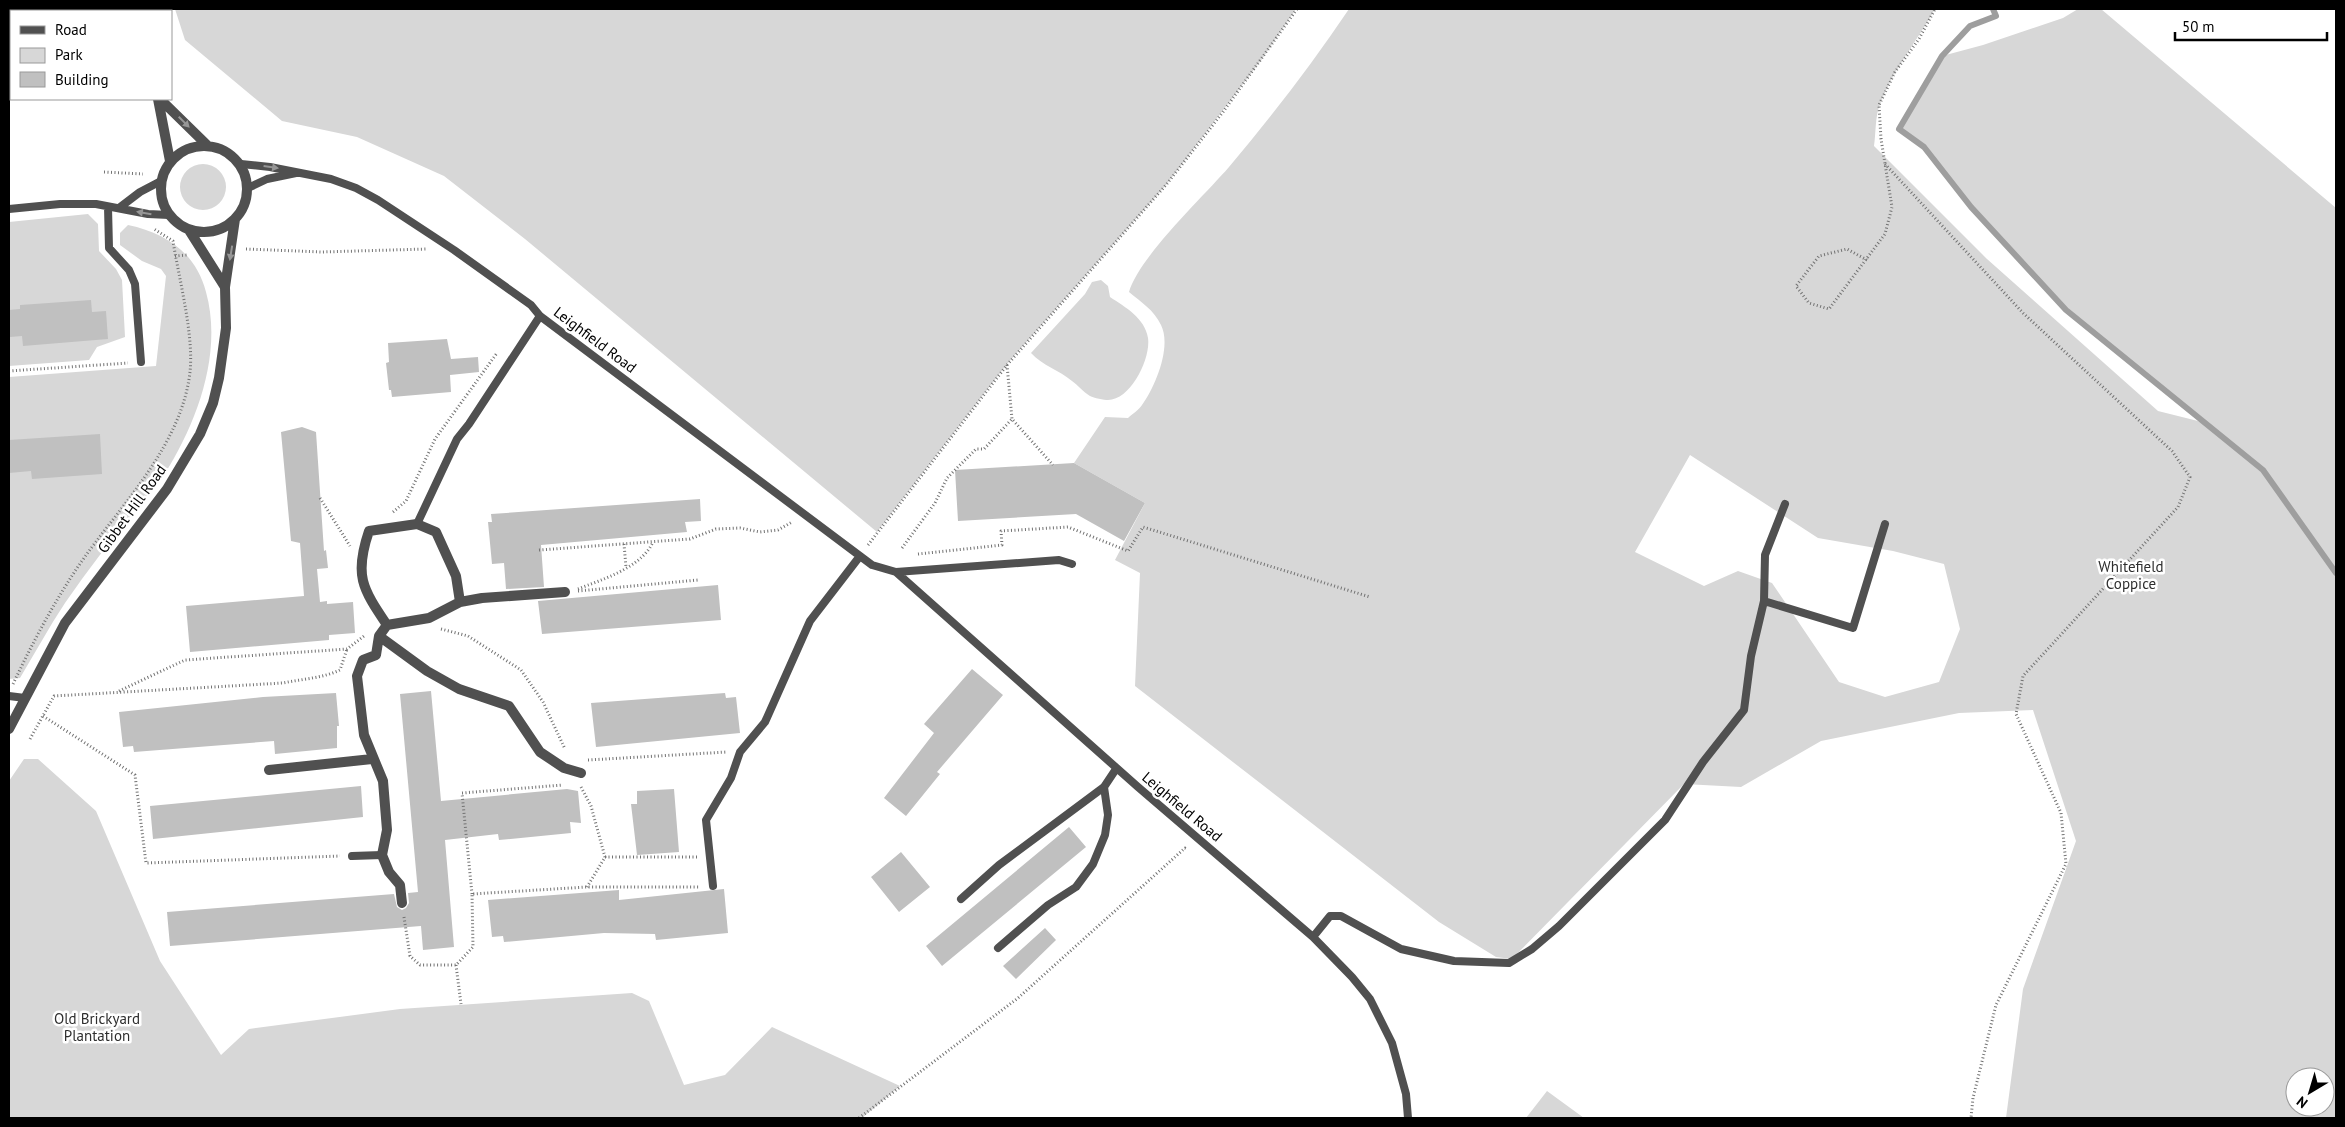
<svg xmlns="http://www.w3.org/2000/svg" width="2345" height="1127" viewBox="0 0 2345 1127" font-family="'PT Sans',sans-serif">
<style>
.green{fill:#d7d7d7;fill-rule:evenodd}
.lines{fill:none;stroke-linecap:round;stroke-linejoin:round}
.stream{stroke:#9e9e9e;stroke-width:6}
.building{fill:#c0c0c0}
.path{stroke:#727272;stroke-width:3;stroke-dasharray:1 2.5;stroke-linecap:butt}
.service{stroke:#505050;stroke-width:8}
.minor{stroke:#505050;stroke-width:10}
.tertiary{stroke:#505050;stroke-width:10}
.oneway{fill:#969696}
.labels{text-anchor:middle;stroke-width:5;stroke-linejoin:round;paint-order:stroke}
.street-label{font-size:15px;fill:#000;stroke:#fff}
.park-label{font-size:15px;fill:#2e2e2e;stroke:#fff}
</style>
<rect width="100%" height="100%" fill="#fff"/>
<path class="green" d="M175 9H1296L1262 59 1166 185 1007 364 877 532 525 239 444 176 357 137 282 121 185 40Z
M1349 9H1935C1917 41 1893 70 1880 104 1875 116 1876 133 1874 146L1987 259 2158 411 2202 422 2066 310 1971 207 1924 147 1899 129 1942 56 1983 45 2063 18 2078 9H2101L2336 208V1118H2006L2023 989 2076 841 2033 710 1959 713 1821 741 1741 787 1684 784 1512 959 1496 957 1439 922 1135 686 1140 573 1115 560 1145 503 1074 463 1105 417 1128 418C1132 414 1139 410 1142 405 1155 387 1172 347 1161 325 1154 310 1141 302 1129 292 1139 257 1203 197 1229 167 1272 116 1312 64 1349 9ZM1690 455 1818 538 1893 551 1944 564 1960 629 1939 682 1885 697 1839 682 1772 583 1738 571 1704 586 1635 552ZM2295 1077H2325V1107H2295Z
M180 187a23 23 0 1 1 46 0a23 23 0 1 1-46 0Z
M88 214 98 224 99 251 116 269 122 280 125 337 97 347 89 360 9 366V222Z
M128 225C166 233 196 253 206 292 223 353 197 423 164 475 158 484 149 492 143 501 116 534 89 568 65 603 49 627 35 653 20 678L9 679V377L156 366 166 276 161 269 142 261 120 245V233Z
M1101 280 1108 286 1110 297C1125 307 1145 318 1148 338 1151 358 1131 400 1108 400 1104 400 1094 398 1090 396 1083 392 1078 385 1072 381 1059 370 1043 366 1031 353L1085 294 1092 282Z
M24 759H38L96 811 160 961 221 1055 249 1029 400 1009 632 993 649 1001 684 1085 725 1075 772 1027 900 1086 862 1118H9V781Z
M1547 1091 1584 1118H1526Z"/>
<g class="lines">
<path class="stream" d="M1993 9 1996 16 1970 26 1942 56 1899 129 1924 147 1971 207 2066 310 2263 470 2336 573"/>
</g>
<path class="building" d="M91 300 92 312 106 311 108 339 23 346 22 336 10 337 9 310 20 309V305Z
M447 339 451 359 478 357 479 372 450 375 451 392 392 397 391 390H389L386 363 389 362 388 343Z
M302 427 316 432 324 551 326 550 328 568 317 569 320 602 327 601V604L353 602 355 633 329 635V640L190 652 186 606 304 596 300 543 291 541 281 432Z
M100 434 102 474 32 479 31 471 9 473V440Z
M1074 463 1145 503 1124 541 1076 514 958 521 955 470Z
M700 499 701 521 685 522 687 532 541 545 544 587 506 589 504 563 492 564 488 522H492L491 514Z
M718 585 721 620 542 634 538 601Z
M972 669 1003 695 937 772 940 774 906 816 884 798 934 733 924 724Z
M431 691 441 801 567 789 578 791 581 823 570 822 571 833 499 840 498 834 445 840 454 947 423 950 421 926 170 946 167 912 394 894 397 907 402 910 406 908 409 903 408 893 418 892 400 694Z
M336 693 339 726H337V748L275 754 274 741 134 752 133 746 123 747 119 712 263 697Z
M725 693 726 698 736 697 740 733 596 747 591 703Z
M361 786 363 817 153 839 150 806Z
M674 789 679 852 637 855 631 804H637V791Z
M1069 827 1086 847 942 966 926 946Z
M901 852 930 887 899 912 871 877Z
M724 889 728 933 656 940 655 934 604 933 504 942 503 936 492 937 488 900 619 890V900Z
M1045 928 1056 940 1016 979 1003 966Z"/>
<g class="lines">
<path class="path" d="M1885 164 2023 313 2172 451 2190 477 2178 507 2023 676 2016 714 2061 813 2066 864 1996 1005 1973 1098 1971 1118
M104 172 143 174
M246 249 322 252 427 249
M175 256 187 255
M1867 260 1847 249 1819 256 1796 286 1809 303 1829 309 1885 234 1892 207 1881 139 1879 105 1895 72 1919 39 1935 9
M1007 365 1012 419 1053 465
M9 371 128 363
M320 498 350 546
M393 512 406 501 435 439 497 353
M624 544 626 567
M868 545 1007 365 1166 185 1223 112 1297 9
M902 548 935 503 947 478 976 449H984L1012 419
M539 550 690 539 716 529 740 528 760 532 778 530 792 522
M918 554 1002 545 1001 531 1068 527 1128 551 1143 527 1370 597
M578 589C603 579 641 568 653 542
M578 591 698 580
M441 629 468 636 521 670 543 702 565 749
M13 684C34 640 56 598 84 558 124 502 182 443 190 372 194 335 179 279 173 241L154 229
M119 691 185 660 347 649 364 636
M43 716 135 775 146 863 340 856
M30 739 54 696 283 683C302 679 323 678 340 670L347 649
M588 760 727 752
M581 787 591 806 605 857 587 887
M605 857H697
M472 894 462 793 563 785
M404 917 410 956 420 965H456L473 947 472 894 587 887H700
M456 965 461 1004
M859 1118 1018 998 1185 848 1187 849"/>
<path class="service" d="M241 164 270 167 331 179 356 188 378 200 454 250 531 305 540 316 872 565 896 572 1138 787 1313 937 1352 977 1370 999 1392 1043 1406 1094 1408 1118
M248 188 267 179 296 173
M108 207 109 248 129 270 135 284 141 362
M119 208 140 192 161 181
M9 209 60 204H96L148 214 169 215
M417 524 457 439 469 424 540 316
M896 572 1059 560 1072 564
M1764 601 1853 628 1885 524
M9 696 25 698
M352 856 382 855
M713 886 706 820 731 778 740 752 765 722 810 621 860 556
M961 899 999 865 1104 787 1116 769
M1313 937 1330 916H1341L1401 949 1454 961 1509 963 1532 949 1559 926 1665 820 1703 762 1744 710 1751 656 1764 601 1765 555 1785 504
M998 948 1048 905 1076 887 1093 864 1105 835 1108 815 1104 787"/>
<path class="minor" d="M565 592 482 598 460 602 429 618 387 625 379 636 427 671 459 689 509 706 540 752 564 768 581 773
M387 625C362 588 354 575 369 531L417 524 436 532 456 576 460 602
M379 636 376 655 363 660 357 676 364 735 383 781 387 830 382 855 389 872 400 885 402 903
M269 770 372 759"/>
<path class="tertiary" d="M115 9 116 11
M158 99 170 161
M160 99 207 145
M161 189a43 43 0 1 1 86 0a43 43 0 1 1-86 0Z
M189 230 225 287
M9 729 65 623 167 489 200 434 213 403 219 378 226 328 225 287 235 219"/>
</g>
<defs><path id="oneway-solid" d="M-6-.8H1V-3.2L6.5 0L1 3.2V.8H-6Z" transform="scale(1.25)"/></defs>
<g class="oneway">
<use href="#oneway-solid" transform="translate(184 122) rotate(45)"/>
<use href="#oneway-solid" transform="translate(271 167) rotate(8)"/>
<use href="#oneway-solid" transform="translate(144 213) rotate(-170)"/>
<use href="#oneway-solid" transform="translate(231 253) rotate(99)"/>
</g>
<g class="labels">
<g class="street-label">
<text transform="translate(595 340) rotate(37)" y="5">Leighfield Road</text>
<text transform="translate(132 509) rotate(-54)" y="5">Gibbet Hill Road</text>
<text transform="translate(1182 807) rotate(40)" y="5">Leighfield Road</text>
</g>
<g class="park-label">
<text x="2131" y="572">Whitefield<tspan x="2131" dy="17">Coppice</tspan></text>
<text x="97" y="1024">Old Brickyard<tspan x="97" dy="17">Plantation</tspan></text>
</g>
</g>
<rect width="2345" height="1127" fill="none" stroke="#000000" stroke-width="20"/>
<rect x="10" y="10" width="162" height="90" fill="#ffffff" stroke="#999999"/>
<rect x="20" y="26" width="25" height="8" fill="#505050" stroke="#999999"/>
<text x="55" y="35" font-size="15" fill="#000000">Road</text>
<rect x="20" y="48" width="25" height="15" fill="#d7d7d7" stroke="#999999"/>
<text x="55" y="60" font-size="15" fill="#000000">Park</text>
<rect x="20" y="72" width="25" height="15" fill="#c0c0c0" stroke="#999999"/>
<text x="55" y="85" font-size="15" fill="#000000">Building</text>
<g transform="translate(2310 1092) rotate(218)"><circle r="24" fill="#ffffff" stroke="#999999"/>
<path d="M0-4L9 19L0 12L-9 19Z" fill="#000000"/>
<text y="-8" font-size="14" font-weight="bold" text-anchor="middle" fill="#000000">N</text>
</g>
<path d="M2175 32v8h152v-8" fill="none" stroke="#000000" stroke-width="2.5"/>
<text x="2182" y="32" font-size="15" fill="#000000" stroke="#ffffff" stroke-width="4" paint-order="stroke">50 m</text>
</svg>
